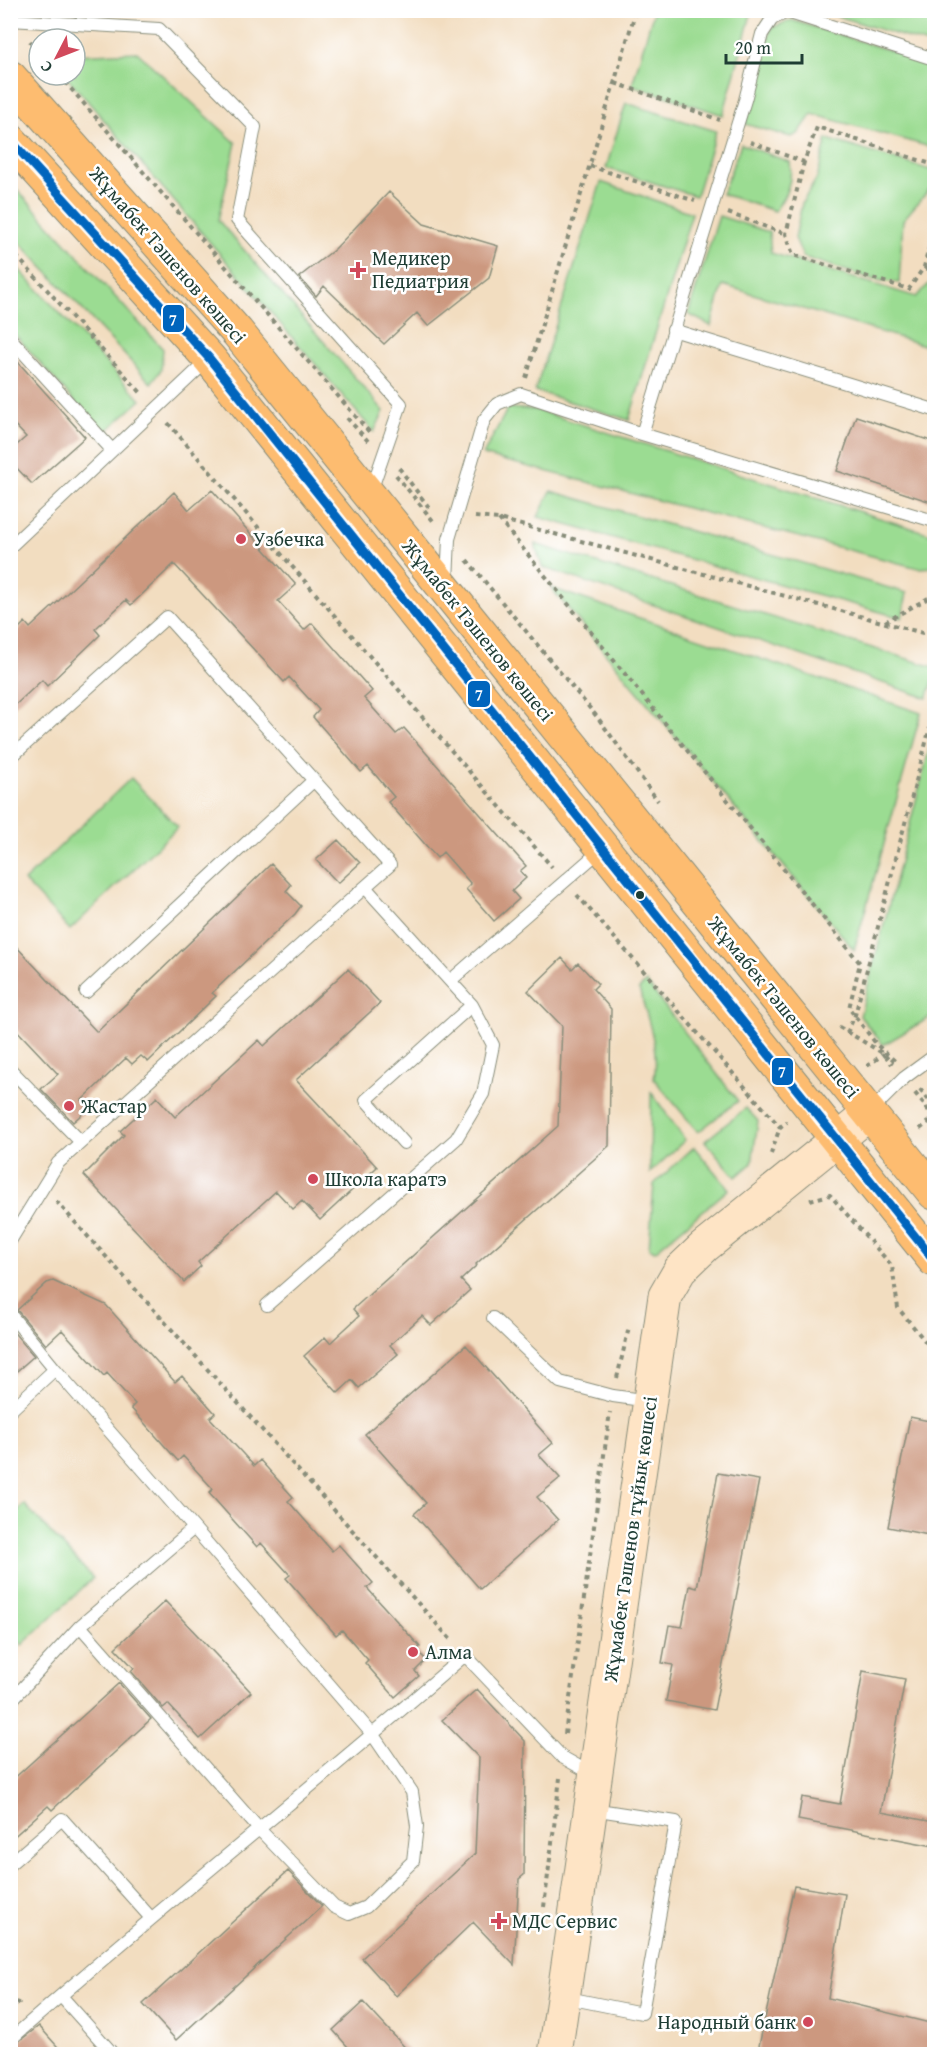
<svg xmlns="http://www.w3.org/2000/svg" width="945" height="2065" viewBox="0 0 945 2065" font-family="'Gentium Book Plus',serif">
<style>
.green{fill:#9bdc92;stroke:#5d8c63;stroke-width:1.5}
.building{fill:#cc987f}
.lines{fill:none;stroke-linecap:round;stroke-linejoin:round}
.lane-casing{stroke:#888d7a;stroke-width:14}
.secondary-casing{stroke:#888d7a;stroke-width:35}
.primary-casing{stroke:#888d7a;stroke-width:35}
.path{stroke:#888d7a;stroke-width:4;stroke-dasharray:4.5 4.5;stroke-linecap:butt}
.lane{stroke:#fff;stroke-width:12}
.secondary{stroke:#fee4c5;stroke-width:33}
.primary{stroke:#fdbc6f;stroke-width:33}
.bus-1-casing{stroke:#fff;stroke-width:14}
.bus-1{stroke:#0065bd;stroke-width:9}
.poi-dot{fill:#d1495b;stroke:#fff;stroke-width:2}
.bus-dot{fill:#1f3d34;stroke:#fff;stroke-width:2}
.labels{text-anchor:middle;stroke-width:5;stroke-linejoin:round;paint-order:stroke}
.street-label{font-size:20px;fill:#1f3d34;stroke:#fff}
.poi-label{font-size:20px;fill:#1f3d34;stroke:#fff;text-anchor:start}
.line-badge{stroke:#fff;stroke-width:2}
.badge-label{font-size:16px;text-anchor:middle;font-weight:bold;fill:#fff}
</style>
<rect width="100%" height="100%" fill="#fff"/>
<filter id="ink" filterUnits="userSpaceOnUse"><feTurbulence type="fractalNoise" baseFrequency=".0167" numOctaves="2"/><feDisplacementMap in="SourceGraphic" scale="12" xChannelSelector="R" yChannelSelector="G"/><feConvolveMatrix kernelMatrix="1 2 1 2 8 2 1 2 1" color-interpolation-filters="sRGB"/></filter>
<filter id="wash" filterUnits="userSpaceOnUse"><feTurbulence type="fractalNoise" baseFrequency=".008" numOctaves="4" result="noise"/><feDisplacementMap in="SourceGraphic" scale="24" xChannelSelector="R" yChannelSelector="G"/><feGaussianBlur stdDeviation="1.35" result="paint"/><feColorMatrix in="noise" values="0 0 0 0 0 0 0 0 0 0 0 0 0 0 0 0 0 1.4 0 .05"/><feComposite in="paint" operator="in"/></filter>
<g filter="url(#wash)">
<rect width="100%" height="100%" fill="#f2ddc0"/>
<path class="green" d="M654 10 752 11 723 115 632 85Z
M821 11H934V46Z
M791 20 934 64V148L812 114 798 134 791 137 745 124 771 28Z
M137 52 236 143 218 220 384 411 374 432 65 75H75V55Z
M626 103 716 131 696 196 606 168Z
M827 139 934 171V184L903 220 899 283 876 280 803 257 795 238 802 203 817 178Z
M741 144 790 162C793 182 786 195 775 211L722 194Z
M601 182 692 213 629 420 535 391Z
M11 183 163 349 161 370 151 383 11 233Z
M719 216 769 232 771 253 916 297 930 283H934V348L723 285 711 326 688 314Z
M13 263 141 400 103 434 11 330 10 266Z
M508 408 536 410 934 535V567L918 568 483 455Z
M551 491 907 593 902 618 538 517Z
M535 544 934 667V679L927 698 542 567Z
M551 588 921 713 854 950Z
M934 731V1015L883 1045 860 1016Z
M131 778 178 827 70 930 24 881Z
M646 982 738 1101 698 1132 654 1079C660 1049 647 1017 639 989Z
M651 1092 685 1140 650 1173Z
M746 1108 758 1121 752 1163 736 1177 705 1141Z
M694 1147 729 1189 655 1251 649 1248 654 1184Z
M24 1504 93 1578 22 1645 11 1632 10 1518Z"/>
<g id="blocks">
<path class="building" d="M389 192 424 224 498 246 489 278 428 326 417 313 384 344 324 286 316 296 299 277 335 249Z
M10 353 85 437 32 484 10 461V451L26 437 10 420Z
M856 416 934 442V503L837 471Z
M212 490 296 585 278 601 304 630 312 623 372 691 364 698 396 734 404 728 526 866 520 871 526 878 512 891 519 899 494 921 466 889 471 884 443 852 437 858 388 802 394 797 368 766 361 772 313 717 319 710 289 677 284 682 174 564 131 605 126 600 95 629 100 635 47 686 42 680 10 710V637L25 622 30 628 174 492 189 510Z
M338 840 360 863 338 883 316 860Z
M271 864 291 885 286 891 301 906 295 914 212 993 216 996 148 1062 141 1056 132 1064 126 1058 82 1100 89 1108 73 1122 41 1089 58 1074 10 1023V940L97 1032Z
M562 958 572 969 578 963 598 984 593 989 611 1009 609 1146 476 1264 477 1265 461 1280 470 1290 431 1325 422 1316 390 1345 398 1354 359 1388 352 1380 338 1393 304 1356 325 1337 330 1343 359 1316 353 1309 558 1126 562 1026 528 991Z
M348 969 380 1003 296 1080 377 1167 320 1220 302 1201 293 1209 276 1191 198 1262 201 1266 184 1282 84 1175 124 1135 120 1131 157 1097 175 1117 259 1040 264 1046Z
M53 1281 106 1305 175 1382 182 1376 215 1413 210 1418 254 1466 260 1460 293 1497 288 1501 332 1551 339 1545 373 1583 367 1588 420 1647 417 1650 426 1660 415 1671 419 1676 395 1697 365 1663 368 1660 342 1630 336 1635 286 1578 290 1575 261 1543 257 1547 209 1493 213 1489 183 1456 178 1461 131 1408 135 1404 107 1373 104 1376 62 1330 46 1345 17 1310 47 1283Z
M10 1328 34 1356 10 1377Z
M466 1345 553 1443 539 1455 560 1478 537 1497 558 1520 480 1589 414 1514 426 1503 365 1434Z
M910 1417 934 1422V1536L888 1527Z
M718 1473 759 1480 714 1710 666 1701 673 1665 662 1663 669 1625 682 1627 690 1586 697 1588Z
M165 1601 251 1692 200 1739 168 1704 163 1708 131 1671 134 1668 115 1648Z
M863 1671 905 1679 881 1812 934 1822V1846L798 1820 802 1797 840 1804Z
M119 1683 151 1719 52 1810 48 1806 10 1840V1782Z
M477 1689 525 1741 524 1875 519 1879 514 1965 473 1922 396 1996 362 1958 475 1854 479 1758 442 1720Z
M288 1871 322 1906 176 2040 143 2004Z
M794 1886 845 1894 828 1998 934 2024V2055H757Z
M363 2002 412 2055H355L333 2030Z
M39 2026 65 2055H10V2048Z"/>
</g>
</g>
<g filter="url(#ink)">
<use href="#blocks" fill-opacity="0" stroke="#888d7a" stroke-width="1.5"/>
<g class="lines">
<g class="lane-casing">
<path id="lane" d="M10 20 159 29 255 127 237 220 401 404 371 491
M673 330 934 410
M10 338 112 450
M642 434 745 100 762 34 772 19 787 12 934 59
M10 547 208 360
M447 581 449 539 484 420 497 404 521 394 642 434 934 521
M10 758 167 617 390 865 365 887
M86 992 314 780
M10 1069 80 1141
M870 1112 904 1078 934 1056
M404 1143 366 1100 472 1005 450 981
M10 1241 58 1163 365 887 450 981 602 849
M267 1305 456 1139 483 1094 493 1045 472 1005
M10 1314 55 1369 10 1411
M493 1318 560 1382 613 1396 649 1401
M55 1369 194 1528
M10 1702 80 1626 194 1528 373 1735 412 1792 417 1826 413 1861 366 1907 349 1914 334 1907 259 1829 80 1626
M10 1864 62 1819 151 1918
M61 1996 113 2054
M563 1997 642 2013 676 1822 592 1809
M10 2040C159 1908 315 1786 465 1655L562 1757 594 1775"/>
</g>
<g class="secondary-casing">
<path id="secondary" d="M555 2054 665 1296 680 1270 704 1247 870 1113"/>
</g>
<g class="primary-casing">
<path id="primary" d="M10 77 237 332 934 1193
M10 140 209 358 934 1260"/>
</g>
<path class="path" d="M30 41 39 52
M59 75 371 434
M615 83 720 120
M750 142 804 162 817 127 934 165
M804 162 786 234 793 255 909 289 924 267 934 228
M590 166 695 201
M728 213 786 234
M10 249 143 395
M924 267 934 273
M526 378 636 10
M347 418 368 441
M168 423 552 867
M399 468 431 510
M396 475 435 523
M475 517 499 519 934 636
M499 519 860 963 849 1008 877 1045 895 1061
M467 560 598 718 658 801
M885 622 934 595
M577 895 780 1127
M839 1027 884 1054 892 1064
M847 1033 855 1015 934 712
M867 1066 884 1054
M920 1089 934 1107
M915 1093 934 1118
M920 1129 934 1118
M771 1154 780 1127 787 1122
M810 1200 830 1195 892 1266 898 1308 934 1352
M56 1201 452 1641
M617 1378 629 1327
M565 1734 610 1412
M544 1907 560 1778
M10 1995 21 2006"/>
<use href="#lane" class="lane"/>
<use href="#secondary" class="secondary"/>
<use href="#primary" class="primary"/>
<g class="bus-1-casing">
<path id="bus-1" d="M10 140 209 358 934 1260"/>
</g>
<use href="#bus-1" class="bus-1"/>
</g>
</g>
<g class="poi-dot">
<path d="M355 261h6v6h6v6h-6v6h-6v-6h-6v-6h6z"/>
<circle cx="241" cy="539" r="6"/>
<circle cx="69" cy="1106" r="6"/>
<circle cx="313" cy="1179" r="6"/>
<circle cx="413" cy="1652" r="6"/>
<path d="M496 1912h6v6h6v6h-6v6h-6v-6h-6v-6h6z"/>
<circle cx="808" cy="2022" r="6"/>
</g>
<circle class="bus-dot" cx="640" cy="895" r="5"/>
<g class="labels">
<g class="street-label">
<text transform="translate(168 255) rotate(49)" y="7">Жұмабек Тәшенов көшесі</text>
<text transform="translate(478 630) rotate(51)" y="7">Жұмабек Тәшенов көшесі</text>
<text transform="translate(784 1007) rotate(51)" y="7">Жұмабек Тәшенов көшесі</text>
<text transform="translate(630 1539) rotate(-82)" y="7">Жұмабек Тәшенов тұйық көшесі</text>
</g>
<g class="poi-label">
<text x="372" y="265">Медикер<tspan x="372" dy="23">Педиатрия</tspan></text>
<text x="253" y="546">Узбечка</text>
<text x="81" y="1113">Жастар</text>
<text x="325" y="1186">Школа каратэ</text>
<text x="425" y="1659">Алма</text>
<text x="512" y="1928">МДС Сервис</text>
<text x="796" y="2029" text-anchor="end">Народный банк</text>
</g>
</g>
<g class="line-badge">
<rect x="162" y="304" width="23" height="29" rx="6" fill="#0065bd"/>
<rect x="467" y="680" width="24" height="28" rx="6" fill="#0065bd"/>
<rect x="771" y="1057" width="23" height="29" rx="6" fill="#0065bd"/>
</g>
<g class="badge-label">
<text x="173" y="325">7</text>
<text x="479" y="700">7</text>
<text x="782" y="1077">7</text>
</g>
<rect width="945" height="2065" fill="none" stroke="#fff" stroke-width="36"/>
<g transform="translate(57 57) rotate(228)"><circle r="28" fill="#ffffff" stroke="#a5b1ae" stroke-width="1.5"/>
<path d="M0-4.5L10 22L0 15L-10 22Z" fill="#d1495b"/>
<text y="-9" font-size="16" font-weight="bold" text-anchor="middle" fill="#1f3d34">С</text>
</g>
<path d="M726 54v9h76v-9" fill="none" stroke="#1f3d34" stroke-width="3"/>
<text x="735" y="54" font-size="18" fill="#1f3d34" stroke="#ffffff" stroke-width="4.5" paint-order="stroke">20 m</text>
</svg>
